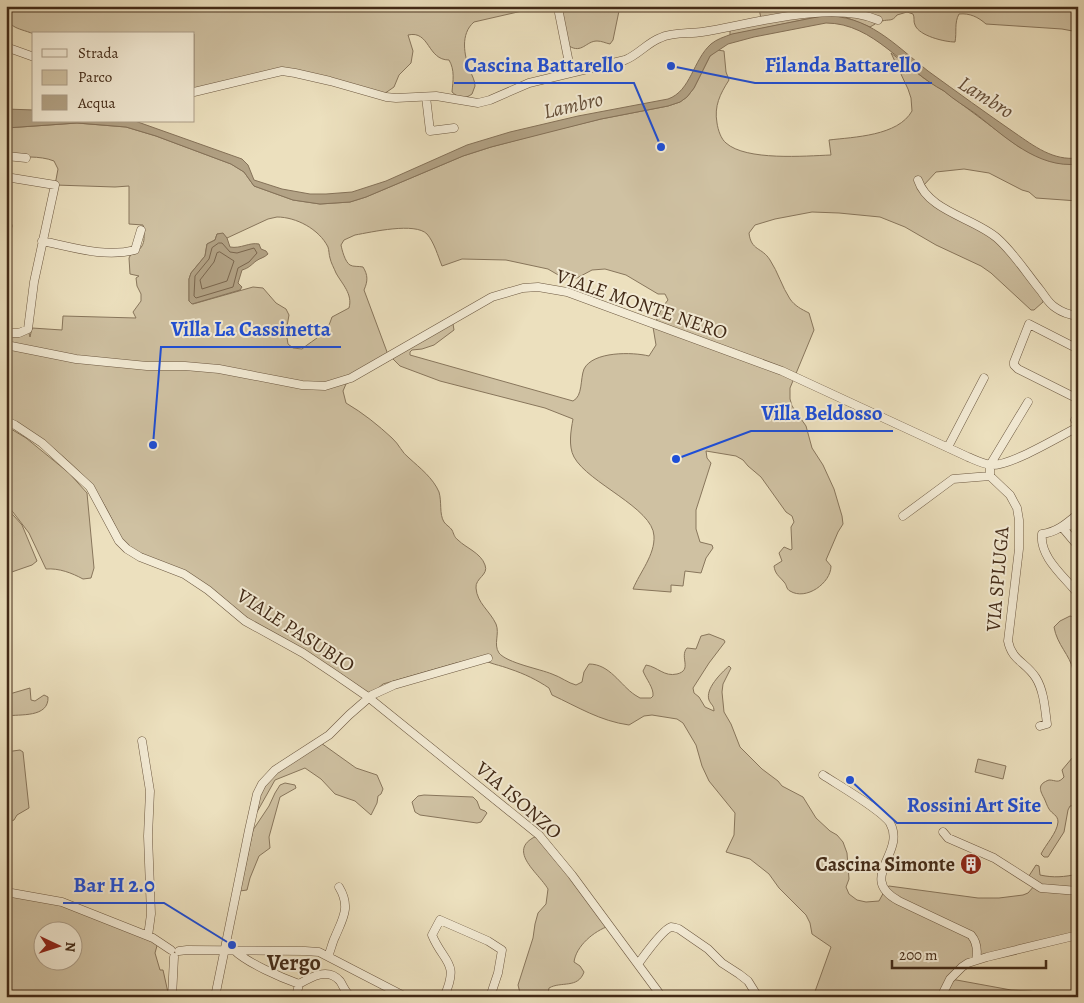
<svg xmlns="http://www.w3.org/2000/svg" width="1084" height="1003" viewBox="0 0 1084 1003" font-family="Alegreya,serif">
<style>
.green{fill:#cfc1a2;stroke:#88765c;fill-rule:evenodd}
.water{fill:#b2a285;stroke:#857259}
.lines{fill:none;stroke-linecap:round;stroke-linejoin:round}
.shore{stroke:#7a664e;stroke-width:1}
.minor-casing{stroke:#6c5841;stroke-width:9}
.minor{stroke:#f3ebd5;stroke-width:8}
.labels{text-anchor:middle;stroke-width:4;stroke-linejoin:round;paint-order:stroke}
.street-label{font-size:20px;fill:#422a17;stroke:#f3ebd5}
.poi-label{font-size:20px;font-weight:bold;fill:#422a17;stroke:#f3ebd5;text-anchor:end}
.water-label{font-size:21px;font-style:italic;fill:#644e38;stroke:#f3ebd5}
.quarter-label{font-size:22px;font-weight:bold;fill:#422a17;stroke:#f3ebd5}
.leader{fill:none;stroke:#1d4ed8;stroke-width:2}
.callout-dot{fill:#1d4ed8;stroke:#f3ebd5;stroke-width:2}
.callout-label{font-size:21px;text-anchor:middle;font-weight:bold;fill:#1d4ed8;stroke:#f3ebd5;stroke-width:4;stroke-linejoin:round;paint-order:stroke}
</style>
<rect width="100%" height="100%" fill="#ece0be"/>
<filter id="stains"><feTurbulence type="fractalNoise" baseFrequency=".004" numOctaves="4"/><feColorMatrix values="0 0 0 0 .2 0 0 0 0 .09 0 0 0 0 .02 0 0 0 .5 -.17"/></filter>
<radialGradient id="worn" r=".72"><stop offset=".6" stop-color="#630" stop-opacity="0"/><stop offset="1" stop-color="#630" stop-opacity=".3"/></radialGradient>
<path class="green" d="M6 6H544L474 22C460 34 464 55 470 71 472 75 475 81 475 86 474 89 473 91 472 94 464 100 459 98 452 92 453 81 455 70 449 60 427 60 430 30 408 35L413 51 411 63 399 75 394 87 381 96 282 71 194 92V34H34C16 27 6 29 6 6Z
M554 6H620L613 40 610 44C605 43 602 41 597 41 586 41 582 54 569 46L559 9Z
M756 6H1078V32L1062 29 986 24C978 17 970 13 959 14 954 23 957 32 955 42 945 42 919 36 915 25 913 21 915 18 913 14L907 12 897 15C892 22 889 19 882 21 877 22 874 25 870 27L845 17 822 16 730 35V30L761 18 759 9Z
M717 50 724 51 726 72 729 80C720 94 714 106 717 123 718 130 721 139 726 143 746 161 805 156 831 155L829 140C854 137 898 136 912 111L911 98 908 89 891 53 925 79 944 91 1019 147 1049 160 1063 163 1078 164V201L1036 198 1029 192 1022 190 989 173 964 169 936 172 923 186V191L930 199 944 208 985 228 998 239 1044 295 1043 302 1034 310H1031L991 273 981 266 936 245 905 227 880 217 839 213 812 212 775 219 755 225 749 233C751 251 762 247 770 260 778 272 782 287 790 299 795 306 801 309 809 313L814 330 790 388V399L792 406 806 426 812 448 823 465 834 489 842 516 843 524 838 532 826 560 831 566C831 583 806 601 790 591 786 589 787 585 784 582 779 576 775 574 774 566L782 561 779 553 784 547 791 550 792 549 791 527 794 522 792 516 786 512 761 477 748 466 743 460 736 456 706 451 707 458 711 463 696 510V529L700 542 712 545 713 548 706 558 701 573 685 571 683 586 671 585V592L633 589C640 572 655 555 654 536 653 508 588 483 574 457 568 446 571 430 573 419L545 408 440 381 400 366 391 357 450 320 453 324 454 330 434 345 422 349 412 350 410 352V355L573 401C583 396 580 379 584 369 593 351 633 352 649 356L656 345 653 327C658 318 661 308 668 300L665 294H658L626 275 605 269 592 270 577 278 560 276 548 269 506 260 462 259 442 266C438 256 434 242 427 234 415 222 372 232 355 235L344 240 341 245C342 250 345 262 350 265 353 267 359 266 363 267 368 275 368 281 364 290L390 360 346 384 343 391 346 403C363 413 378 425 392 438 399 444 402 453 409 458 420 468 433 478 439 492 442 502 439 514 444 522 446 525 450 527 452 530 454 534 454 537 458 540 466 548 481 553 485 565 489 575 475 578 476 588 477 603 490 611 496 624 500 634 493 644 499 653 507 663 540 669 552 674 561 677 568 683 576 685L582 682 584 672 589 664C610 664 620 685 635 695L640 698H651L653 696C654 688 646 679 643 671L646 665C658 667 664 677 677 674 693 670 679 657 687 648L696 649 701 636 709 634 724 640 725 642 709 663 693 688 694 693 699 697 705 707 714 711C714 705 711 705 709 700 705 689 721 673 729 666L731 668 723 684 722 692 724 712 731 724 740 747 762 769 778 781 782 786 803 797 816 818 830 831 837 835 843 842 847 853 849 879 846 887 849 894 857 900 866 902 879 901 886 888 889 886 978 898H999L1023 895 1028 893 1035 885 1027 879 1036 865 1039 866 1040 875C1054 878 1064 877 1078 874V935L976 959 962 967 951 979 1011 990 1030 991 1068 997H813L831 947 812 934 810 923 806 915 779 888 769 874 750 859 726 852 734 835 735 813 709 781 702 766 696 745 683 723 677 719 652 715 644 716 629 725C600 721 578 707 552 695L549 688C537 680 525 674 510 669 500 665 489 664 481 658L456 663 383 684 370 695 305 651 247 619 210 588 185 572 142 555 128 547 122 541C116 526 102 499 93 487 75 464 33 429 6 418V347L74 360 134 368H181L230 373 255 378 256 376 219 369 185 366H147L76 359 6 345V333H19L28 329 30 337 32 328 62 330 63 316 136 318 133 312 141 301V294L137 286 136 278 139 276 130 274 129 258 131 254C146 249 145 238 143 225L129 224V186L115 187 55 185 58 169 54 161C39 155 22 158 6 156V128L77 123 126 127 156 136 231 164 244 172 254 186 293 200 320 204 350 202 366 197 463 156 491 147 547 132 601 119 668 106 680 102 687 97 694 88 710 56ZM277 217C296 217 319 229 328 247 329 250 329 255 330 258 331 263 334 268 336 273 342 284 353 294 349 308L332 317C327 335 315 338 302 349L293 348 288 344 286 332 289 315 286 309 276 303 263 288 253 287 193 304 189 301V279L191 273 205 256 207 244 215 240 217 234H223L227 238 268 219Z
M6 426 26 438 69 473 87 493 94 568 91 578 83 579C72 573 59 568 46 569L29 533 6 503Z
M6 507 22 525 37 561 32 565 6 574Z
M1070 616 1078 618V693C1073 685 1075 678 1073 670 1070 655 1057 645 1054 627L1060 621Z
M30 688 31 700 35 701 44 695 48 697C49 718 20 714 6 716V695Z
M321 743 356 768 377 775 383 789 381 794 378 796 377 803 371 815 355 801 335 794 321 779 305 768 275 780 257 812 260 795 270 777Z
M20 750 23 752 29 808 17 815 14 820 7 823 6 752Z
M1078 751V789L1076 792 1078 795V805L1070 806 1068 810 1064 832 1048 857H1044L1041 854C1046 844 1057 833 1058 822 1058 815 1052 814 1049 809 1047 806 1046 802 1044 798 1039 789 1038 784 1049 780 1056 780 1058 784 1064 777L1062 770Z
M978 759 1006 766 1003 779 975 772Z
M285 783 295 785 296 788 280 797 269 837 270 848 259 856 250 878 247 890 240 891 253 830 269 806 275 793 280 785Z
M424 795 473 797 477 801 480 809 485 811 487 813 481 822 477 823 420 815 415 812 412 802 418 796Z
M539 835 609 926C594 931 576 946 574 962L580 966 584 972C578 989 561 981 549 988L547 997H521L518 985 533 938 535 924 538 913 546 904 548 889C538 872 504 849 539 835Z
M6 894 59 902 158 942 155 953 160 970H163L169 997H6ZM42 930H72V960H42Z"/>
<path class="water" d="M822 16C868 14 895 45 928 71 957 92 986 113 1015 133 1034 146 1053 161 1078 158V164C1038 169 1004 136 976 114 965 106 954 100 944 91 904 70 874 23 826 23L754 37 728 44 710 56 694 88 687 97 680 102 668 106 601 119 491 147 463 156 366 197 350 202 320 204 293 200 254 186 244 172 231 164 156 136 126 127 77 123 6 128V109L34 110V121H135L242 159 248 165 254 180 282 189 310 194H326L352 192 386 181 467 145 510 132 578 116 668 99C691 91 693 60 711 44 717 39 724 37 732 34Z
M223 233 227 238 230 247C241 249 249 242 259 244L261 249 266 251 268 254C264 258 260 258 256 261 251 265 249 268 242 270L238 283 242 287 240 290 192 304 189 301V279L191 273 205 256 207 244 215 240 217 234Z"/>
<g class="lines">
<path class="shore" d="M219 243H222L230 252 237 253 254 248 257 253 249 262 238 268 233 287 196 298 194 296 195 276 209 259 212 248Z
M220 252 234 261 227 281 202 289 200 280 214 262 217 253Z"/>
<g class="minor-casing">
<path id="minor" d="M561 6 559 13 571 73
M6 47 34 57
M194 92 282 71 295 73 330 81 386 97 396 98 436 96 478 103 490 100 529 83 625 60C638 55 647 43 660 38 673 32 688 34 702 32 752 24 831 0 878 20
M426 97 430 131 454 128
M6 156 26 158
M6 177 55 185 34 282 28 329 19 333H6
M918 180C928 211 974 218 997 238 1014 253 1027 274 1041 291 1046 298 1049 304 1056 308 1063 313 1070 315 1078 316
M6 226H8
M42 241C72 247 104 258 135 250L141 230
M6 345 76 359 147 366H185L219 369 302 385 325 386 351 378 492 297 523 288 538 287 567 292 782 371 968 457C975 460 983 464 991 465 1011 466 1058 437 1078 427
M1078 349 1029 324 1014 362V365L1018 369 1078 399
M1028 402 990 465V476L1010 495 1017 508 1019 520V549L1008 641C1012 661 1026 662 1036 678 1044 691 1045 709 1047 724L1040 726
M1075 420 1078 419
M6 421 15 425 42 443 90 487 119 541 127 549 140 557 184 574 208 590 245 621 303 653 336 675 368 697 539 835 572 875 662 997
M948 447 984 378
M1078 514C1066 524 1057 532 1042 534 1039 557 1065 577 1078 594
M903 516 953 479 990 476
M1078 523 1062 527 1078 546
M142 741 150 791 148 836 151 914 148 936
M823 775C838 785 882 810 890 823 907 853 856 878 899 901L971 935C977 942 978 950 976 960
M943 832 948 838 994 858 1041 888 1078 891
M6 892 62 902 153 938 171 950
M234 950C247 963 282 978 299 984 311 977 328 967 340 981 344 987 345 993 352 997
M179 951 187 950 305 951 319 952 406 997
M328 956C331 950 332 943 335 937 343 918 351 907 339 887
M638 964C644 956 662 930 671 927 674 927 676 928 679 929L708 949 722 963 739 974 748 981 758 997
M172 997 174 957
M215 997 249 830 257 794 262 784 275 770 329 735 349 715 372 695 394 685 488 658
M296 997 299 984
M444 997C460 961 444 964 432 935L440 920 488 941 502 950 498 973 490 997
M941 997 950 979 962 967 968 963 987 957 1078 935"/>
</g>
<use href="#minor" class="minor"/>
</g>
<defs>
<g id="building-disc" transform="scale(1.125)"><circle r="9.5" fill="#8f2418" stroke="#f3ebd5"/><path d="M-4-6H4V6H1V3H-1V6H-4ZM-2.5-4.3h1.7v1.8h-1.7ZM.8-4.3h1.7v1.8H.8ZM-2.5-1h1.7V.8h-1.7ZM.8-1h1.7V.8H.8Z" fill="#fff"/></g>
</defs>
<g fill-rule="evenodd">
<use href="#building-disc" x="971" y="864"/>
</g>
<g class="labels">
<g class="street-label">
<text transform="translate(642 304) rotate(19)" y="7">VIALE MONTE NERO</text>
<text transform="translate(997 579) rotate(-85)" y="7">VIA SPLUGA</text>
<text transform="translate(296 630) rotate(33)" y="7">VIALE PASUBIO</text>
<text transform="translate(519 800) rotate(41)" y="7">VIA ISONZO</text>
</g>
<g class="poi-label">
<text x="955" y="871">Cascina Simonte</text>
</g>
<g class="water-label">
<text transform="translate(986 97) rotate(32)" y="7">Lambro</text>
<text transform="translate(573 105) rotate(-13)" y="7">Lambro</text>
</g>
<g class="quarter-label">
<text x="294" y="970">Vergo</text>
</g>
</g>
<path class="leader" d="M661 147L634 83H454M671 66L755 83H932M153 445L161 347H341M676 459L751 431H893M850 780L897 823H1052M232 945L164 903H63"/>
<g class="callout-dot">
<circle cx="661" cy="147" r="5"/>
<circle cx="671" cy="66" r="5"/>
<circle cx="153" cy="445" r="5"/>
<circle cx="676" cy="459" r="5"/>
<circle cx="850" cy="780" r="5"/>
<circle cx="232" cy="945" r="5"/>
</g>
<g class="callout-label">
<text x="544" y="72">Cascina Battarello</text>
<text x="843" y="72">Filanda Battarello</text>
<text x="251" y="336">Villa La Cassinetta</text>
<text x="822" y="420">Villa Beldosso</text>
<text x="974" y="812">Rossini Art Site</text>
<text x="114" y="892">Bar H 2.0</text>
</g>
<rect width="1084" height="1003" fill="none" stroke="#ece0be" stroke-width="25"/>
<rect x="8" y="8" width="1069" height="988" fill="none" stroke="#422a17" stroke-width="2.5"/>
<rect x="12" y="12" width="1059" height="978" fill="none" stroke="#422a17"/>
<rect x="32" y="32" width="162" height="90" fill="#f3ebd5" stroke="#ac9e89"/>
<rect x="42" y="49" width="25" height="8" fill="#f3ebd5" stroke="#ac9e89"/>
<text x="78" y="58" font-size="15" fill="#422a17">Strada</text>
<rect x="42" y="70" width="25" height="15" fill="#cfc1a2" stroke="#ac9e89"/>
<text x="78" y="82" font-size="15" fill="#422a17">Parco</text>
<rect x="42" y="95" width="25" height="15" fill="#b2a285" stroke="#ac9e89"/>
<text x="78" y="108" font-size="15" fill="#422a17">Acqua</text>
<g transform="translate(58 946) rotate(94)"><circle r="24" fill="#f3ebd5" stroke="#ac9e89"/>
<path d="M0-4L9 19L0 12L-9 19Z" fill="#8f2418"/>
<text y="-8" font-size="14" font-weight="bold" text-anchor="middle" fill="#422a17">N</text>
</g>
<path d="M892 960v8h154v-8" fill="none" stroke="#422a17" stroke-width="2.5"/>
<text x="899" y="960" font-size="15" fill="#422a17" stroke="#f3ebd5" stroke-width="4" paint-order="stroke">200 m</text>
<rect width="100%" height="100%" filter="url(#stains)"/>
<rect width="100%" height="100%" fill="url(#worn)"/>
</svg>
